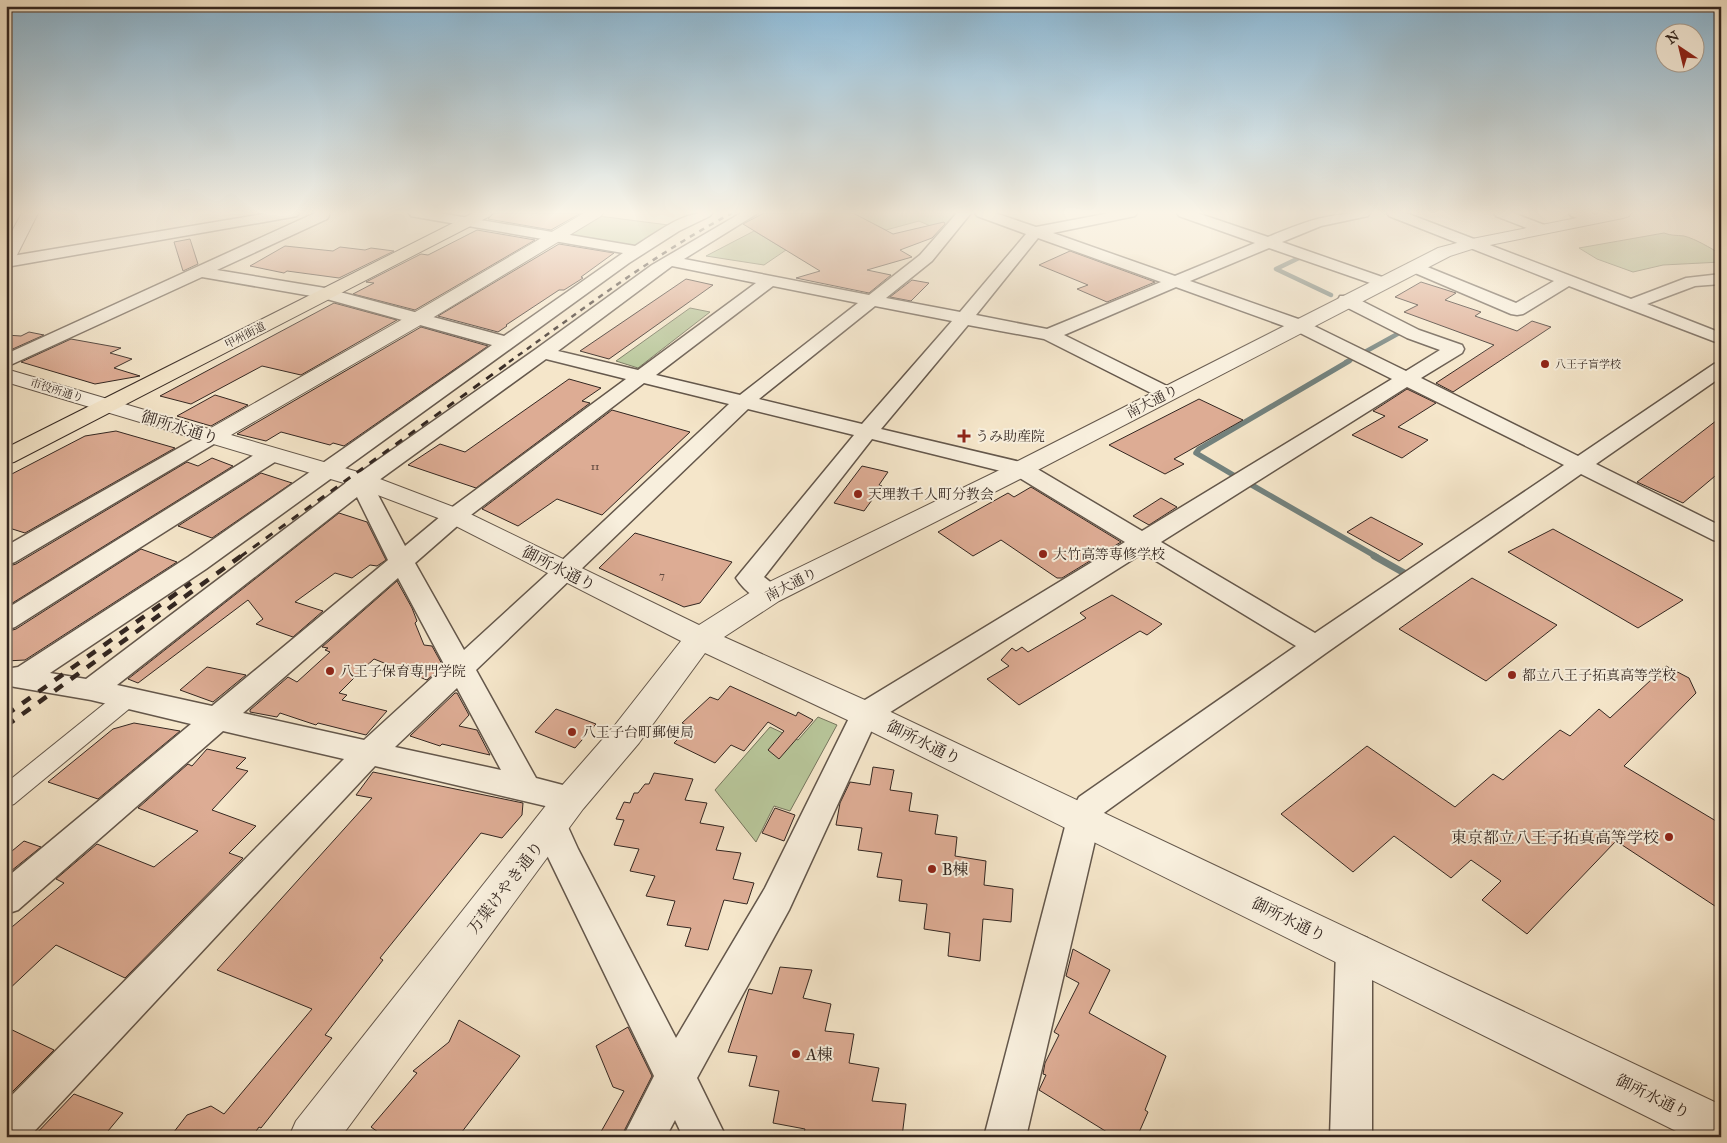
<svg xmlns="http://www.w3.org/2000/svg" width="1727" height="1143" viewBox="0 0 1727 1143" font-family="'IM FELL Great Primer','Noto Serif JP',serif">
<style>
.green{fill:#b8c69a;stroke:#76765e}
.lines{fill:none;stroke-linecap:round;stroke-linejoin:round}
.stream-far2{stroke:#73827e;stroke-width:4.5}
.stream-far1{stroke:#73827e;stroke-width:5.5}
.stream{stroke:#73827e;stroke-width:7}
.building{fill:#ddac94;stroke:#342721}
.pedestrian-casing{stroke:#64574b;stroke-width:2}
.minor-casing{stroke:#64574b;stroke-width:3}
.tertiary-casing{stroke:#64574b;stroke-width:2}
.trunk-casing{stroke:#342721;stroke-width:2}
.pedestrian{fill:#f8efdd;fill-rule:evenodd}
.minor{fill:#f8efdd;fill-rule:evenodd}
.tertiary{fill:#f8efdd;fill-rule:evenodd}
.trunk{fill:#f5e6ca;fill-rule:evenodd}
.rail-far2{stroke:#342721;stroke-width:2.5;stroke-dasharray:5.5 5.5;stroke-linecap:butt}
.rail-far1{stroke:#342721;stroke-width:3;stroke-dasharray:8 8;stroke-linecap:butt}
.rail{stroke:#342721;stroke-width:4.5;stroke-dasharray:10 10;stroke-linecap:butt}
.poi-dot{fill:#8f2418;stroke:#f8efdd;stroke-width:2}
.labels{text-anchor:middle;stroke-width:4;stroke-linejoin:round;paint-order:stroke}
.far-street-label{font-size:11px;fill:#342721;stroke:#f8efdd}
.far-poi-label{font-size:11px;fill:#342721;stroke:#f8efdd;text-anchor:start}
.number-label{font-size:11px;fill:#5e483e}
.street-label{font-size:14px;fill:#342721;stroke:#f8efdd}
.poi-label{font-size:14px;fill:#342721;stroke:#f8efdd;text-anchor:start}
.near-street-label{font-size:16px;fill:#342721;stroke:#f8efdd}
.near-poi-label{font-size:16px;fill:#342721;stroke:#f8efdd;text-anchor:start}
</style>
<rect width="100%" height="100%" fill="#f5e6ca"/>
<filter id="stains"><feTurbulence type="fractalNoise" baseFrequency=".004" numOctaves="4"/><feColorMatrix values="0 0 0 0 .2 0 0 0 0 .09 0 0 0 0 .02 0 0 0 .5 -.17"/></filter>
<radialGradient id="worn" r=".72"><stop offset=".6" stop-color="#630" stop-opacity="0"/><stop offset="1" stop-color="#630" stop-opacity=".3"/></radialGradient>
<path class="green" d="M852 213H957L942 231 919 221 886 230Z
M591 215 676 226 638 247 556 236Z
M754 231 786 250 764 265 706 256Z
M1664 233C1672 236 1676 235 1684 236 1696 239 1710 248 1721 254V262L1663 265 1633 272 1597 259 1579 248Z
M690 308 710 312 638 368 616 361Z
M818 717 837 725 790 811 774 806 756 842 715 790 770 727 798 740Z"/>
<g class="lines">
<path class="stream-far2" d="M1301 257 1276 269 1331 295
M1363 353 1401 332
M1346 362 1352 359"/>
<path class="stream-far1" d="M1235 476 1196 453 1199 449 1349 361
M1250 484 1377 557"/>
<path class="stream" d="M1374 556 1406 574"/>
</g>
<path class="building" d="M494 213H581L551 230 488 219Z
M764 213H853L893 234 944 222 945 224 932 238 900 250 912 257 867 270 891 275 869 293 796 278 820 271 743 224Z
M477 230 535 240 415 310 353 294 374 283 366 282 421 254 428 255Z
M190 239 198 264 183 271 174 242Z
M559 244 614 253 581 277 583 278 564 290H559L506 325 507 326 498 332 438 316Z
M285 246 333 251 340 247 365 250 371 248 394 251 339 278 287 271 284 273 250 266Z
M1070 251 1155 282 1107 302 1077 289 1088 285 1039 265Z
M686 279 713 285 609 359 580 351Z
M912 280 929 283 911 301 890 297Z
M1421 282 1456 293 1445 300 1481 312 1475 316 1517 331 1532 321 1551 327 1453 392 1436 383 1494 345 1404 312 1418 305 1395 297Z
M334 303 397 320 301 375 262 366 191 404 160 396Z
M421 327 488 346 344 446 333 443 330 445 281 432 266 441 237 434Z
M29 332 44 335 6 352V335L21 336Z
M71 339 121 348 110 353 132 359 114 368 140 376 95 384 21 362Z
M569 379 601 388 582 401 590 403 476 488 408 465 440 444 465 452Z
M1407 389 1436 403 1398 427 1428 440 1402 458 1352 435 1385 416 1373 411Z
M215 395 248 405 211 426 177 416Z
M1199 399 1243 420 1174 459 1184 464 1165 474 1109 445Z
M612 410 690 432 602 515 557 499 518 526 482 509Z
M1721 417V471L1683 503 1637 482Z
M116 431 175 448 25 533 6 527V477L85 436Z
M212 458 233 466 6 607V567L16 564 187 462 198 466Z
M862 466 888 472 879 485 882 486 864 511 834 503Z
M261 473 292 483 212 538 178 526Z
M1031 487 1121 542 1062 578H1057L1001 540 973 556 938 532 1008 493 1014 497Z
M1161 498 1177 507 1149 525 1133 516Z
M339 513 367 522 386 560 377 566 370 565 352 578 335 573 295 602 323 611 293 637 256 624 263 619 248 600 138 683 128 679Z
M1371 517 1423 544 1399 561 1347 532Z
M1553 529 1683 600 1638 628 1508 552Z
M635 533 732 562 700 603 684 607 599 568Z
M141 549 177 562 25 660 6 661V632L16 629Z
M1472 578 1557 625 1486 681 1399 629Z
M397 581 412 608 417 621 415 623 424 645 432 646 443 666 427 680 374 659 362 670 339 693 347 695 342 700 387 711 366 735 318 723 316 725 280 713 277 717 250 712V710L288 677 297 682 330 652 325 650 328 648 322 647Z
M1112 595 1162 624 1147 635 1140 631 1019 705 987 679 1009 666 1001 660 1012 648 1016 651 1022 647 1028 652 1086 618 1080 613Z
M1666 666 1689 678 1696 693 1624 766 1721 824V910L1616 841 1527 934 1482 900 1501 881 1471 860 1451 878 1394 836 1353 872 1281 814 1367 746 1455 807 1493 774 1503 780 1560 730 1570 736 1599 709 1610 718Z
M207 667 246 675 213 702 180 690Z
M730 686 796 716 798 712 813 720 779 759 768 750 784 731 768 722 744 751 731 745 715 763 674 743 690 727 682 723 710 697 718 700Z
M455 693H457L469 715 459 726 477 730 490 755 442 744 440 746 410 736Z
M556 709 596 724 575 748 535 732Z
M134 723 180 731 98 799 48 782 113 729Z
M207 749 246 758 236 768 248 771 212 810 256 826 229 853 243 858 125 978 56 945 6 992V932L64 883 56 879 97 844 154 867 198 831 138 808 188 764 192 766Z
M873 767 894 770 890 790 912 793 909 811 938 815 935 834 957 837 955 856 986 861 984 885 1013 889 1011 922 983 919 980 961 948 956 950 933 924 929 927 904 899 901 902 880 877 877 882 853 858 850 862 828 836 825 840 803 850 782 870 785Z
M373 772 523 803 522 815 502 838 481 833 380 958 383 960 325 1035 332 1038 261 1128 259 1127 252 1137H170L187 1115 211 1106 224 1114 312 1009 217 970 372 798 356 795Z
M654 773 693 779 685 800 707 803 700 823 724 827 716 850 741 853 733 879 754 883 747 904 724 900 708 950 685 946 691 928 667 925 675 901 646 896 655 876 630 871 639 849 614 845 624 820 616 819 624 802 630 803 634 793H638L645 784H649Z
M775 808 795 815 784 841 762 833Z
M24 841 41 847 6 875V856Z
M1073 949 1110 970 1089 1013 1166 1056 1145 1110 1148 1112 1137 1137H1115L1039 1090 1046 1075 1043 1074 1045 1063 1059 1035 1054 1032 1079 983 1066 976Z
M780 967 812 970 803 998 831 1004 825 1031 854 1034 849 1063 879 1068 872 1101 906 1104 902 1137H803L805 1129 773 1123 779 1091 749 1086 757 1056 728 1052 749 989 772 994Z
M459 1020 520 1056 458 1137H385L371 1127 417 1073 413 1071 449 1042Z
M6 1027 54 1050 6 1098Z
M628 1027 652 1076 621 1137H598L624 1091 613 1087 596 1046Z
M74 1094 123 1113 103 1137H33Z"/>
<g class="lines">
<g class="pedestrian-casing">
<path id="pedestrian" d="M127 690 135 692 138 698 135 704 14 804 6 807V783L119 692Z"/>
</g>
<g class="minor-casing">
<path id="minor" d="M269 213H299L297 216 292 217 6 267V257Z
M315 213H329V216L327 219 217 270 325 288 504 336 623 253 416 217 411 216 409 213H439L635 246C658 232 684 210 712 213L710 216 679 231 629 263 206 569 50 673 86 679 355 476 536 349 652 265 741 213H758L684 259 869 295 920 255 957 213H971L932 261 886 298 960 312 1026 234 977 216 975 213H995L1036 227 1110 213H1137L1135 216 1130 217 1053 233 1175 276 1255 243 1179 216 1177 213H1197L1268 237C1307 221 1327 213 1370 213L1368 216 1321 226 1282 242 1388 279 1390 282 1388 285H1376L1269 248 1190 281 1304 321 1406 371 1440 350 1407 338 1340 304 1338 300 1340 296H1352L1419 330 1462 345 1464 349 1462 353 1421 378 1578 456 1714 364 1721 362V377L1596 464 1721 526V542L1713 540 1581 474 1326 653 1101 815 1026 1137H984L1067 819 1079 797 1296 646 1143 553 876 721 789 910 697 1078 726 1137H683L675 1120 666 1137H623L654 1076 546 853 536 826 541 816 552 812 563 816 578 849 676 1038 765 888 855 706 1125 542 1013 474 872 439 764 577 778 588 782 594 778 600C761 605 745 592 736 578L854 435 748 409 476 670 536 778 582 790 587 799 582 808 571 812 375 766 29 1137H6V1101L344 759 223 731 18 910 6 914V878L191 724 91 700 15 687 6 685V669L18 667 188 557 492 345 323 298 202 277 6 367V354ZM1038 238 1161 282 1047 329 976 315ZM672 266 756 283 638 370 558 351ZM773 286 858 303 740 395 656 375ZM1176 287 1292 329 1392 379 1142 531 1029 464 881 429 968 325 1044 339 1159 397 1166 399 1173 397 1176 393 1173 389 1064 335ZM875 306 952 321 862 424 759 399ZM546 359 626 379 447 511 405 546 377 493 375 483ZM644 383 729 404 557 565 464 650 415 563 463 521ZM1407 387 1564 465 1315 633 1161 542ZM357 497 388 560 212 706 117 685ZM398 578 445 666 364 740 243 713ZM457 688 501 770 395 747Z
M1387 213H1406L1631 299 1686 278 1721 274V284L1695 286 1647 304 1721 333V344L1569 286 1523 314 1517 315 1511 314 1408 270 1406 267 1408 264H1420L1516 303 1554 281 1389 216Z
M1494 213H1513L1547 226 1549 229 1547 232H1537L1496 216Z
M1569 213C1579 212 1593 210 1600 219L1598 222 1593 223 1571 216Z
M212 431 219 433 223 437 219 441 15 562 6 565V546L205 433Z
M270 449 278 450 281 455 278 460 15 627 6 630V609L262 450Z
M1354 933 1367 938 1372 950V1137H1330L1336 950 1341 938Z"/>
</g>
<g class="tertiary-casing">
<path id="tertiary" d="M22 213H38L15 259 12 263 6 264V242Z
M584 213H603L601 216 424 323 231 435 372 476 464 511 699 625 759 587 1012 464 1438 248 1472 239 1602 213H1631L1629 216 1623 218 1475 248 1450 256 1030 474 779 601 724 637 876 705 1721 1105V1137H1688L854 723 705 653 639 743 583 809 341 1137H289L296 1121 559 789 615 725 681 641 446 521 354 486 6 382V369L209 429 410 315Z"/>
</g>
<g class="trunk-casing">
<path id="trunk" d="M473 213H492L490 216 14 462 6 464V448Z"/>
</g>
<use href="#pedestrian" class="pedestrian"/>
<use href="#minor" class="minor"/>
<use href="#tertiary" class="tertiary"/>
<use href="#trunk" class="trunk"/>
<path class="rail-far2" d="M509 362C582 310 653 255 732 213"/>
<path class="rail-far1" d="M240 557 511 361"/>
<path class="rail" d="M6 715 191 583
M6 726 241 556"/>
</g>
<linearGradient id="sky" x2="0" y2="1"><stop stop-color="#8ab8d6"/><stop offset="0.57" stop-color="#faf4e7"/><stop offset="1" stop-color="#faf4e7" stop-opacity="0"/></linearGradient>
<rect width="1727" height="373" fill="url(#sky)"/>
<g class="poi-dot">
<circle cx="1545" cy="364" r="5"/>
<path d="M961.5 428.5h5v5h5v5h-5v5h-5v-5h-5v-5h5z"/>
<circle cx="858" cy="494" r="5"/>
<circle cx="1043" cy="554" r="5"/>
<circle cx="330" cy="671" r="5"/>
<circle cx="1512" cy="675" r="5"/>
<circle cx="572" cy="732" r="5"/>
<circle cx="1669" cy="837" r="5"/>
<circle cx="932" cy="869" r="5"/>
<circle cx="796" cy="1054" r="5"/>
</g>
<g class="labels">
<g class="far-street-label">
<text transform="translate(245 335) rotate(-27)" y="4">甲州街道</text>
<text transform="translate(57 390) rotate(17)" y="4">市役所通り</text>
</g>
<g class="far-poi-label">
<text x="1555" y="368">八王子盲学校</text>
</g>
<g class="number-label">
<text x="595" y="470">11</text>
<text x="662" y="579">7</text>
</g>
<g class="street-label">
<text transform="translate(1152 401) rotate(-27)" y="5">南大通り</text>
<text transform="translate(791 584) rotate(-27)" y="5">南大通り</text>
</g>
<g class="poi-label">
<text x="975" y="441">うみ助産院</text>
<text x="868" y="499">天理教千人町分教会</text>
<text x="1053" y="559">大竹高等専修学校</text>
<text x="340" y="676">八王子保育専門学院</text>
<text x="1522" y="680">都立八王子拓真高等学校</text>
<text x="582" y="737">八王子台町郵便局</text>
</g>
<g class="near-street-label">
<text transform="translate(180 427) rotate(17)" y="6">御所水通り</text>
<text transform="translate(559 568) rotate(27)" y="6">御所水通り</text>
<text transform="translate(924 742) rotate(26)" y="6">御所水通り</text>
<text transform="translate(505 887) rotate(-52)" y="6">万葉けやき通り</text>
<text transform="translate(1289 919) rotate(26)" y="6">御所水通り</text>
<text transform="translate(1653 1096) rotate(26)" y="6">御所水通り</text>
</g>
<g class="near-poi-label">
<text x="1659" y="843" text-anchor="end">東京都立八王子拓真高等学校</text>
<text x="942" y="875">B棟</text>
<text x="806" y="1060">A棟</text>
</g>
</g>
<rect width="1727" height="1143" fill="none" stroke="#f5e6ca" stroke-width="25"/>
<rect x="8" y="8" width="1712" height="1128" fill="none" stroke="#342721" stroke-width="2.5"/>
<rect x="12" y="12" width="1702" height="1118" fill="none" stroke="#342721"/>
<g transform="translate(1680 48) rotate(325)"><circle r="24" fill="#f8efdd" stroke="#aa9f92"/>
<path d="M0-4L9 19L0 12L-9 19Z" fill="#8f2418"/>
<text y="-8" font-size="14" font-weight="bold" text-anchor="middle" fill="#342721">N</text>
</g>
<rect width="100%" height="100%" filter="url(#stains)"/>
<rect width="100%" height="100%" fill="url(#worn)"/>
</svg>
